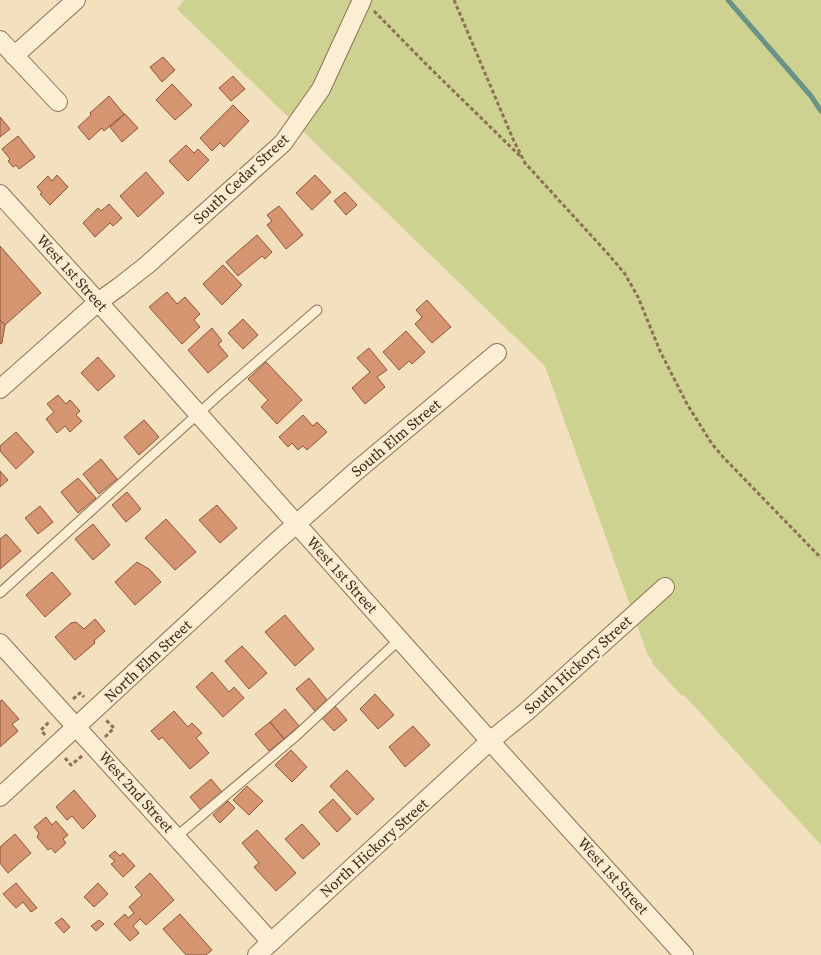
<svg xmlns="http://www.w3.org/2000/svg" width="821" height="955" viewBox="0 0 821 955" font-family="'Source Serif 4',serif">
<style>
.green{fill:#ced291}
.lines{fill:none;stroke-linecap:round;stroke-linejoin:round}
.stream{stroke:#689386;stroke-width:5}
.building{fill:#d59570;stroke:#8f5638}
.lane-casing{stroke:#8d7055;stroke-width:11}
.street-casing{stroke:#8d7055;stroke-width:20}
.path{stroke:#8d7055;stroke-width:3;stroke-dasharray:4 2.5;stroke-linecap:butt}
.lane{stroke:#fceed3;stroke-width:9}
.street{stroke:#fceed3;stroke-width:18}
.labels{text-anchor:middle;stroke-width:5;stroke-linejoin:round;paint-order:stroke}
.street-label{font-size:15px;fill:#3b291b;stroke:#f9ebcf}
</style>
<rect width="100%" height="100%" fill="#f3e0be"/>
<path class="green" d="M184 0H821V845L684 695 682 696 652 663 653 661 648 656 545 366 177 9Z"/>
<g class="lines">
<path class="stream" d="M728 0 811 96 821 111"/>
</g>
<path class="building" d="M163 57 175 70 162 82 150 67Z
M233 76 245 89 231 101 219 88Z
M172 84 192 105 175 120 156 100Z
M109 96 124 114 104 131 102 128 89 140 78 127 91 115 90 113Z
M233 105 249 121 224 147 220 143 212 151 200 138Z
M125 114 138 128 122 142 110 127Z
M0 117 10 129 0 137Z
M18 136 35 157 19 169 16 165 13 167 8 161 10 159 2 149Z
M186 145 194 153 198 149 209 160 188 181 169 161Z
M146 172 164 193 138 217 120 196Z
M57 175 68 187 50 205 40 194 42 193 37 187 48 176 52 181Z
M315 175 331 192 312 210 296 193Z
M345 192 357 205 346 215 334 201Z
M109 204 122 218 113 226 110 223 95 237 83 223 98 208 101 211Z
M279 206 303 235 286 249 267 225 272 221 267 215Z
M257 235 272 252 265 259 262 256 238 276 226 262Z
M0 246 41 293 5 325 0 320Z
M223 265 242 285 222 305 203 284Z
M167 292 177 304 185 297 200 314 194 320 200 327 182 344 149 307Z
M427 300 451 327 432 343 415 324 422 317 416 310Z
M243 319 258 335 243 349 228 333Z
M0 320 5 325 2 343 0 344Z
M212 328 222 341 218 344 228 356 208 373 188 350Z
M406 331 425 352 412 364 409 361 399 370 383 352Z
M369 348 387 370 377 377 385 387 365 404 352 388 370 372 357 358Z
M98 357 115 376 98 391 81 373Z
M266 362 302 400 277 424 261 407 268 400 248 379Z
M58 395 66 404 70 400 80 411 76 415 82 421 70 432 65 426 57 433 46 419 54 412 47 404Z
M303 415 313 426 317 422 327 432 307 450 303 446 298 450 292 443 288 447 279 437Z
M144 420 159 437 139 455 124 437Z
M16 432 34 452 16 469 0 451V446Z
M101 459 117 479 99 494 83 474Z
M0 471 8 480 0 487Z
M78 478 96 498 78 513 61 492Z
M127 492 141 509 126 522 112 505Z
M217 505 237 528 220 543 199 520Z
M40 506 53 522 38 534 25 518Z
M166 519 196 552 175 570 145 538Z
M93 524 110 545 93 560 75 539Z
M6 534 21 551 0 569V539Z
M137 562 149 569 161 582 135 605 115 582Z
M52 572 71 594 45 617 26 595Z
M285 615 314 649 295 666 265 632Z
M95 619 105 631 94 641 95 643 75 660 55 637 71 623 76 622 84 629Z
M242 646 267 673 249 689 225 661Z
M212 672 229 692 234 687 244 698 223 717 196 687Z
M309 678 327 700 315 711 296 689Z
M375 694 394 715 378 729 360 709Z
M2 700 19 719 12 724 18 731 0 747V701Z
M335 706 347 720 334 731 322 718Z
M285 709 299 726 284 739 270 722Z
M174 711 188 727 192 723 202 733 196 738 209 753 190 769 162 737 159 740 151 731Z
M270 722 284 739 269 751 255 734Z
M413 726 430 745 405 767 389 747Z
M291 750 307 767 292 782 275 765Z
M347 770 374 799 357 815 330 786Z
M211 779 222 792 201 810 190 797Z
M247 786 263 801 249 815 233 800Z
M74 790 96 816 83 829 72 816 67 820 56 807Z
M333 799 351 819 337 832 319 812Z
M228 801 235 808 220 823 213 815Z
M46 817 52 825 56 821 68 835 63 839 66 843 55 853 51 848 48 850 37 837 39 833 34 827Z
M302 824 320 844 303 859 285 839Z
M257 830 296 873 276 891 254 867 259 863 242 843Z
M15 834 31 853 8 873 0 863V847Z
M115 851 120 856 123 853 135 866 123 877 111 864 115 861 109 856Z
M150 873 174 900 146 925 140 919 133 926 139 933 130 941 114 924 125 914 128 918 134 913 129 907 142 895 135 887Z
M16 883 37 908 31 912 23 902 16 908 3 894Z
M98 883 108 894 94 907 84 897Z
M180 914 212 950 206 955H186L163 929Z
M62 918 70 927 64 933 55 923Z
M99 920 104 924 96 931 91 926Z"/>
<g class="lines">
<g class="lane-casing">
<path id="lane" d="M0 593 220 394 317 310
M176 837 297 735 400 639"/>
</g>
<g class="street-casing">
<path id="street" d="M0 40 58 102
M14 56 76 0
M0 194 119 325 490 741 684 955
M0 389 98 302 119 287 147 265 283 143 321 89 362 0
M0 643 271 942
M0 797 276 542 355 472 497 353
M257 955 490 741 526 712 665 587"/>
</g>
<path class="path" d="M454 0 513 139 525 163 609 255 625 274 638 297 660 351 687 404 712 444 724 458 821 558
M374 11 428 66 520 156
M73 699 80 693 84 697
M45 735 41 730 50 721
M105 737 114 728 106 720
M65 758 71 765 82 756"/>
<use href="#lane" class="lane"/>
<use href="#street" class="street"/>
</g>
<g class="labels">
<g class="street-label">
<text transform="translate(241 179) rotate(-43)" y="5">South Cedar Street</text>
<text transform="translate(72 273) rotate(48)" y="5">West 1st Street</text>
<text transform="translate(396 438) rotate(-40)" y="5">South Elm Street</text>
<text transform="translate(342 575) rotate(48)" y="5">West 1st Street</text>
<text transform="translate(148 661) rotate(-43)" y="5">North Elm Street</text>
<text transform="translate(578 665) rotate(-42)" y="5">South Hickory Street</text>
<text transform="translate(136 792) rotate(48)" y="5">West 2nd Street</text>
<text transform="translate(374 848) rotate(-42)" y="5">North Hickory Street</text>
<text transform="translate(613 876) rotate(48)" y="5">West 1st Street</text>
</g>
</g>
</svg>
